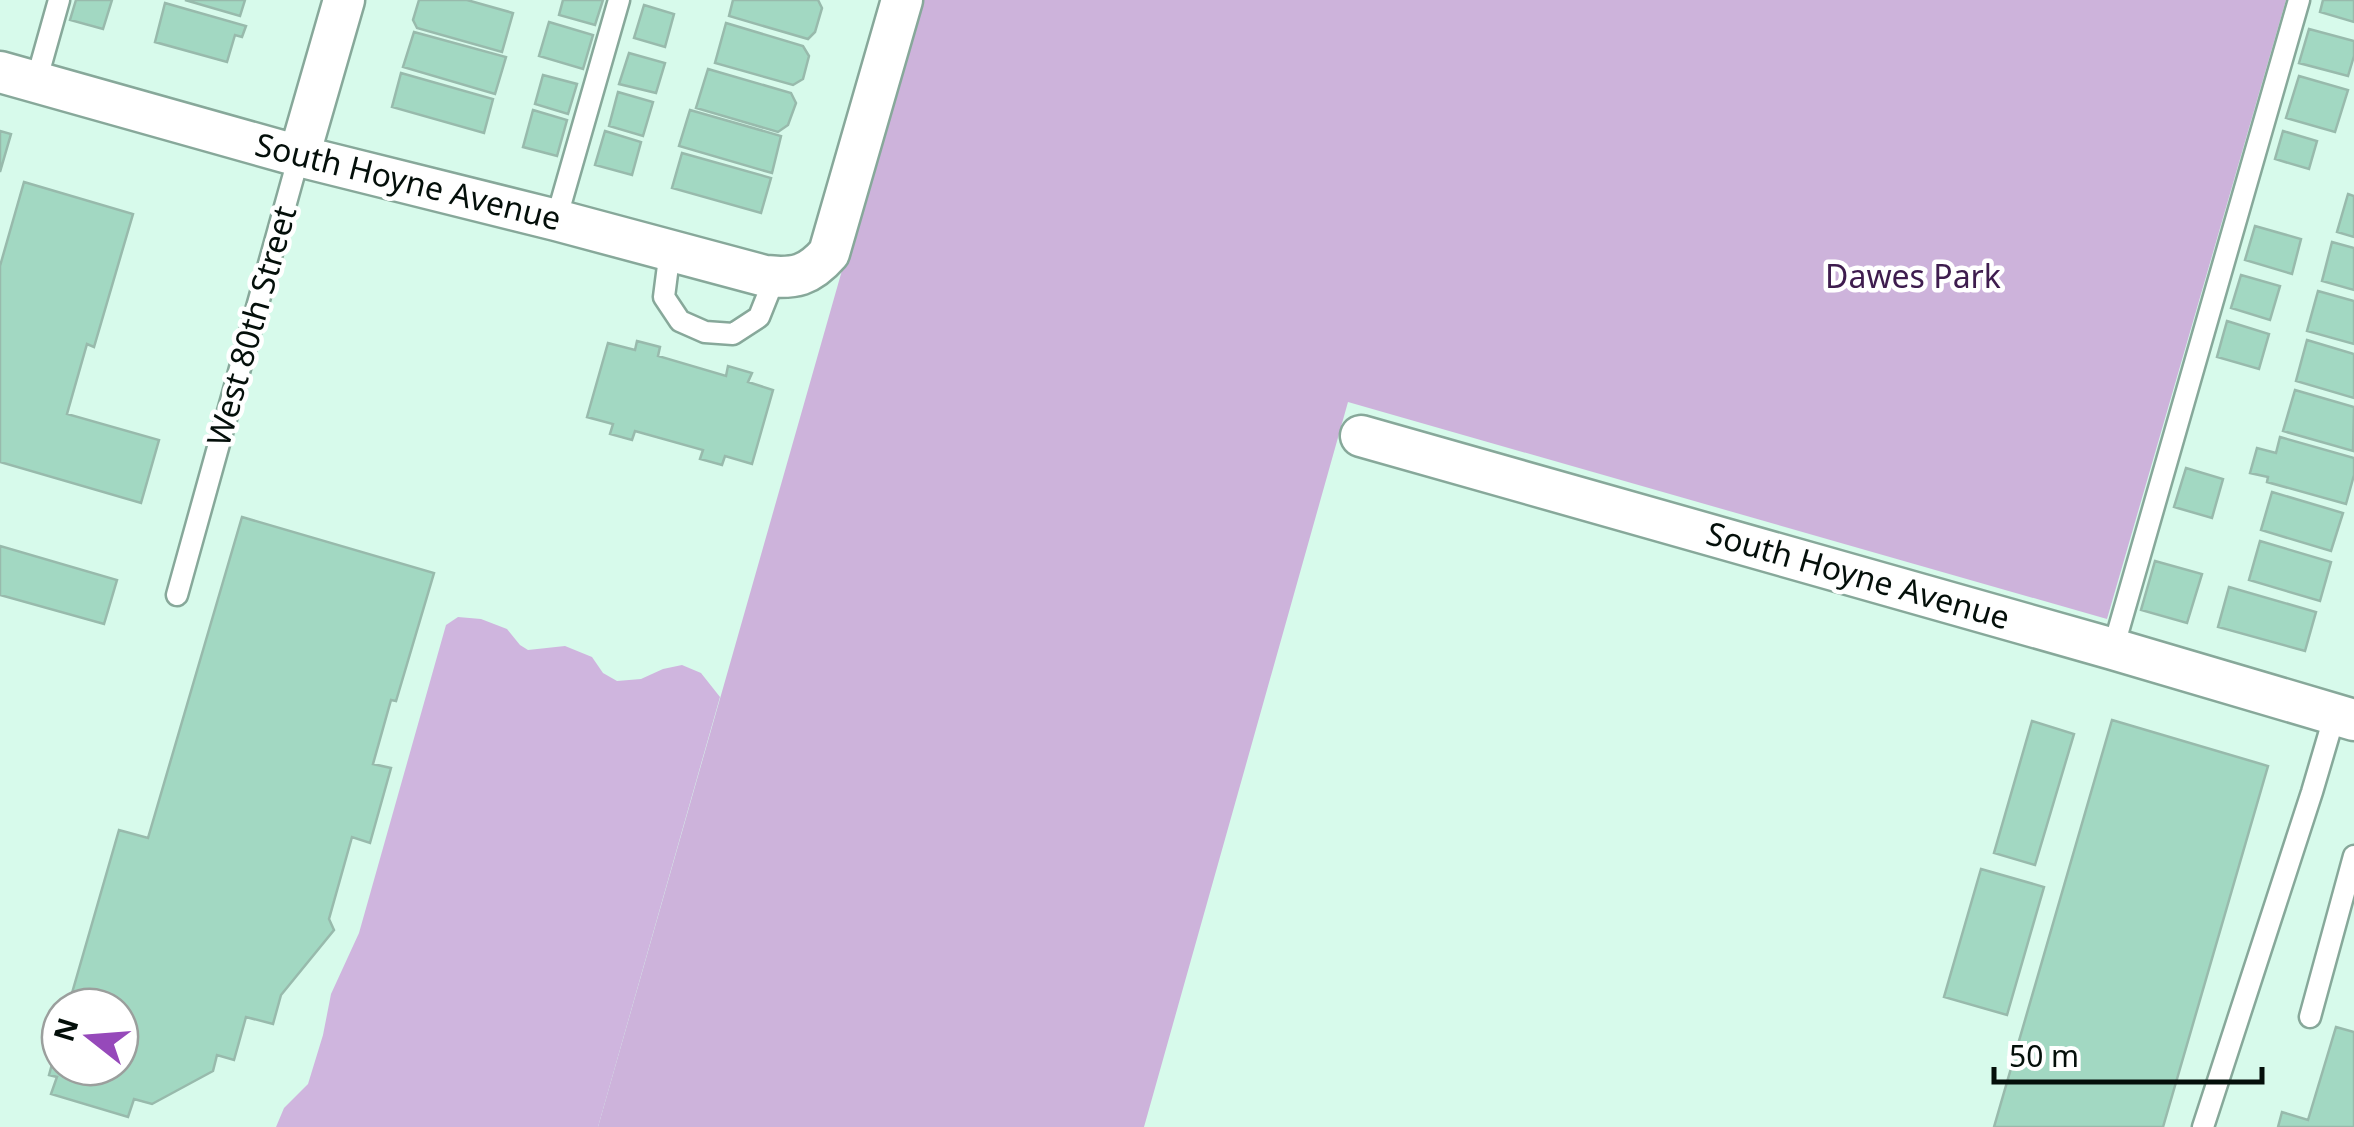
<svg xmlns="http://www.w3.org/2000/svg" width="2354" height="1127" viewBox="0 0 2354 1127" font-family="'Noto Sans',sans-serif">
<style>
.green{fill:#cdb3db}
.forest{fill:#cfb5de}
.building{fill:#a2d8c2;stroke:#98baac;stroke-width:2.5}
.lines{fill:none;stroke-linecap:round;stroke-linejoin:round}
.lane-casing{stroke:#87a89a;stroke-width:25}
.street-casing{stroke:#87a89a;stroke-width:45}
.lane{stroke:#fff;stroke-width:20}
.street{stroke:#fff;stroke-width:40}
.labels{text-anchor:middle;stroke-width:9;stroke-linejoin:round;paint-order:stroke}
.street-label{font-size:32px;fill:#040f0a;stroke:#fff}
.park-label{font-size:32px;fill:#3e1c4e;stroke:#fff}
</style>
<rect width="100%" height="100%" fill="#d7faeb"/>
<path class="green" d="M919 0H2286L2107 619 1348 402 1144 1127H598Z"/>
<path class="forest" d="M458 617 481 619 507 629 520 645 528 650 565 646 592 657 603 673 617 681 641 679 663 669 682 665 701 673 720 697 598 1127H276L284 1108 308 1084 323 1035 331 994 359 933 446 625Z"/>
<path class="building" d="M76 0H112L103 29 70 20Z
M185 0H245L240 16Z
M419 0H467L513 13 502 52 417 28 413 20Z
M563 0H603L595 25 559 15Z
M733 0H818L822 8 815 32 808 39 729 16Z
M2323 0H2354V22L2320 12Z
M165 3 246 26 242 37 235 35 227 62 155 42Z
M644 5 674 14 665 47 634 38Z
M549 22 593 35 583 69 539 56Z
M726 23 803 46 809 56 803 79 793 85 715 63Z
M2309 29 2354 41V56L2348 76 2299 63Z
M414 32 506 57 495 94 403 67Z
M629 53 665 63 656 93 619 84Z
M708 69 791 93 796 103 788 125 778 132 696 108Z
M401 73 493 99 484 133 392 107Z
M543 75 577 84 568 114 535 104Z
M2299 76 2348 90 2335 132 2286 118Z
M618 92 653 102 643 136 609 126Z
M533 110 567 120 557 156 523 147Z
M690 110 781 136 772 173 679 146Z
M0 131 11 134 0 172Z
M605 131 641 142 632 175 595 165Z
M2283 131 2317 141 2309 169 2275 159Z
M682 153 771 178 761 213 672 188Z
M24 182 133 214 94 347 87 344 67 414 159 440 141 503 0 462V266Z
M2348 194 2354 196V237L2337 232Z
M2255 226 2301 239 2292 274 2245 260Z
M2332 242 2354 248V290L2322 281Z
M2241 275 2280 286 2270 320 2231 308Z
M2318 291 2354 301V344L2307 331Z
M2227 321 2269 334 2259 369 2217 357Z
M2307 340 2354 354V398L2296 381Z
M637 341 660 347 658 356 726 376 728 366 752 373 748 382 773 390 752 464 725 456 722 465 700 459 703 450 635 431 632 440 610 434 613 424 587 417 608 343 635 350Z
M2295 390 2354 407 2353 451 2283 431Z
M2280 437 2354 458V475L2346 504 2267 482 2268 477 2250 473 2257 448 2276 453Z
M2186 468 2223 479 2212 518 2174 507Z
M2272 492 2343 513 2331 551 2261 530Z
M242 517 434 573 396 701 391 700 373 764 391 768 370 843 352 837 329 919 334 930 281 995 273 1024 246 1017 234 1060 217 1055 213 1071 152 1104 134 1099 128 1117 51 1094 57 1077 49 1075 60 1035V1067H120V1007H68L119 830 148 838Z
M2260 541 2331 562 2320 601 2249 580Z
M0 546 117 580 104 624 0 595Z
M2155 561 2202 574 2187 623 2141 610Z
M2229 587 2316 612 2305 651 2218 627Z
M2112 720 2268 766 2163 1127H1994Z
M2032 721 2074 734 2035 865 1994 853Z
M1981 869 2044 887 2007 1015 1944 997Z
M2336 1027 2354 1032V1127H2278L2282 1112 2308 1120Z"/>
<g class="lines">
<g class="lane-casing">
<path id="lane" d="M36 82 59 0
M556 220 619 0
M670 250 664 297 680 321 705 332 733 334 759 317 775 277
M177 595 299 156
M2113 649 2299 0
M2310 1017 2354 856
M2203 1127 2312 792 2335 714"/>
</g>
<g class="street-casing">
<path id="street" d="M0 72 299 156 556 220 765 276C795 279 809 276 829 253L902 0
M299 156 344 0
M1361 436 2113 649 2354 720"/>
</g>
<use href="#lane" class="lane"/>
<use href="#street" class="street"/>
</g>
<g class="labels">
<g class="street-label">
<text transform="translate(408 182) rotate(14)" y="11">South Hoyne Avenue</text>
<text transform="translate(252 326) rotate(-74)" y="11">West 80th Street</text>
<text transform="translate(1858 576) rotate(16)" y="11">South Hoyne Avenue</text>
</g>
<g class="park-label">
<text x="1913" y="288">Dawes Park</text>
</g>
</g>
<g transform="translate(90 1037) rotate(287)"><circle r="48" fill="#ffffff" stroke="#9b9f9d" stroke-width="2.5"/>
<path d="M0-8L18 38L0 25L-18 38Z" fill="#9649ba"/>
<text y="-15" font-size="28" font-weight="bold" text-anchor="middle" fill="#040f0a">N</text>
</g>
<path d="M1994 1067v15h268v-15" fill="none" stroke="#040f0a" stroke-width="5"/>
<text x="2009" y="1067" font-size="30" fill="#040f0a" stroke="#ffffff" stroke-width="8" paint-order="stroke">50 m</text>
</svg>
